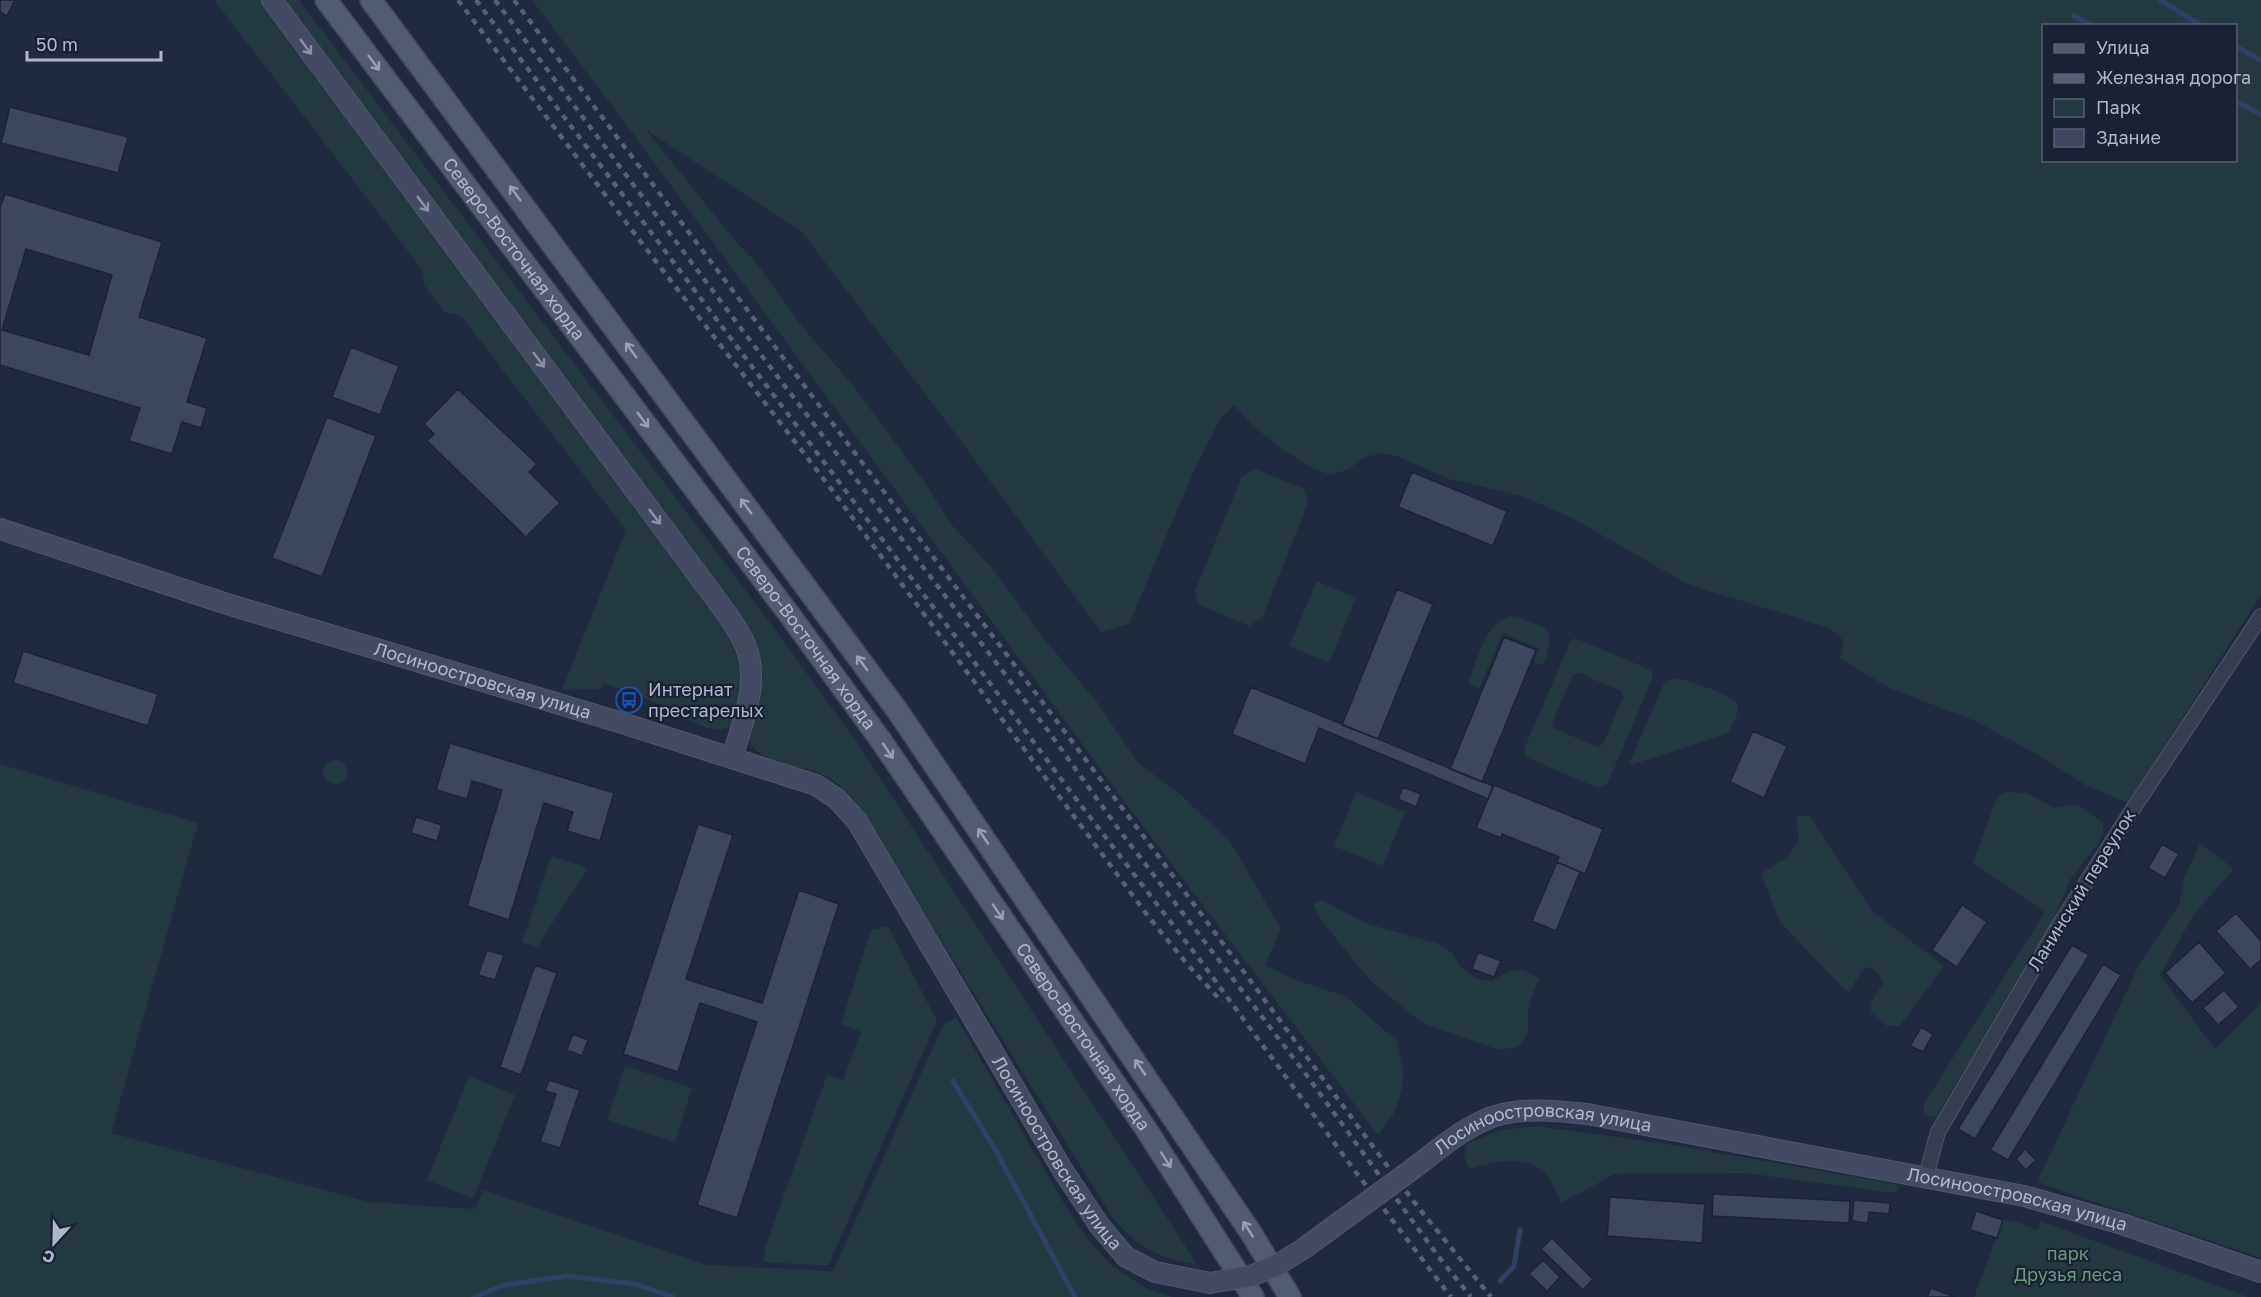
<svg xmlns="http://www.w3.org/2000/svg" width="2261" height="1297" viewBox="0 0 2261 1297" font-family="'Golos Text',sans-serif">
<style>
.green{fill:#23383f;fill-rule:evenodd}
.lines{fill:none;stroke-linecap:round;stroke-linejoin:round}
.stream{stroke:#313f65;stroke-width:5}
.building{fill:#3d455f;stroke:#1c2335;stroke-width:1.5;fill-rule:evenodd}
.street-casing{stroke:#505769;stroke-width:16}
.secondary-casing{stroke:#505769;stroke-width:22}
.primary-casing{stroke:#3e4557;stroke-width:24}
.street{stroke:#353c4e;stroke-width:14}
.secondary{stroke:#434a62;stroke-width:20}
.primary{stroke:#535b6e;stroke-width:21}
.rail{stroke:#575f76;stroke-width:4.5;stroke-dasharray:6 6;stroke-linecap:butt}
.secondary-bridge-casing{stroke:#505769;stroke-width:22;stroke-linecap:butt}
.secondary-bridge{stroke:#434a62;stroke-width:20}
.oneway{stroke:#8a91a6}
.oneway2{stroke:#9aa0b3}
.labels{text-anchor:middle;stroke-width:4.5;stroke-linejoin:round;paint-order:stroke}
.street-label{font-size:18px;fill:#b1b7ca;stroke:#1a2133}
.poi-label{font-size:18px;fill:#b1b7ca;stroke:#1a2133;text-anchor:start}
.park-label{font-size:18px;fill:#669d7a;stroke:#1a2133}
</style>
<rect width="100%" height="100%" fill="#21293e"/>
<path class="green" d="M214 0H262L384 159 723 617 745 663 739 717 731 727 714 730 701 726 666 707 604 683 600 689 562 690 626 530 461 316 445 312 424 285 423 271Z
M277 0H299L774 628 857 743 1197 1264C1159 1259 1137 1247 1112 1217L854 799C843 789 833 779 819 773 796 765 757 763 748 738L756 662Z
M532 0H2261V595L2128 803 2087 786 2040 756 1975 721 1887 687 1840 658 1844 641 1829 628 1687 584 1574 519 1522 496 1449 479 1399 457 1382 453 1363 458 1349 469 1331 475 1314 469 1283 450 1252 425 1234 405 1221 418 1196 466 1129 624 1101 632 955 433 802 232 646 130 737 243 754 260 801 325 852 384 928 487 951 524 992 568 1041 635 1097 702 1138 763 1181 795 1231 843 1281 929 1265 965 1296 980 1345 996 1397 1041 1403 1070 1402 1091 1393 1115 1378 1135 1142 825 622 119ZM2044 26H2236V160H2044Z
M1256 469 1304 489 1308 503 1262 618 1249 626 1198 604 1195 591 1242 476Z
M1317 581 1356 598 1329 663 1289 646Z
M1515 616C1549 628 1557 629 1543 665L1534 662 1539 649 1503 633 1479 689 1468 684C1477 661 1486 617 1515 616Z
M1575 638 1651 670 1653 677 1608 783 1598 788 1526 757 1524 749 1570 642ZM1579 673 1621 691 1623 697 1603 744 1598 747 1553 728 1552 723 1573 674Z
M1679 678C1691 683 1736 694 1738 706 1739 714 1732 726 1728 733L1631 765 1629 764 1663 685 1670 680Z
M323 772a12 12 0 1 1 24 0a12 12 0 1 1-24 0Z
M0 764 198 823 111 1133 369 1202 475 1209 483 1190 707 1265 833 1271 943 1025 956 1017 1065 1205 1088 1240 1113 1267 1148 1289 1173 1297H0Z
M1356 792 1405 812 1383 866 1334 846Z
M2004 792 2027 793 2055 808 2077 804 2103 823V834L2098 844 2071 878 2050 927 2020 979 1999 1011 1973 1061 1964 1070 1937 1116 1931 1117 1925 1115 1923 1110 1925 1102 2045 912 1973 863 1997 797Z
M1809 815 1872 911 1944 966 1900 1026H1887L1871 1011 1870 1004 1883 983 1879 974 1871 967 1863 969 1849 992 1844 989 1780 922 1761 874 1787 857 1799 841 1796 817Z
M2200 843 2234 869 2194 914 2160 975 2215 1049 2261 1003V1258L2044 1185 2038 1180 2139 965 2179 905 2185 876Z
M551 856 588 868 537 947 522 942Z
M1321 900 1368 924 1436 943 1451 952 1461 967 1475 978 1492 982C1511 967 1519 966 1540 979L1532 996 1528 1013V1032L1518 1047 1499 1050 1430 1026 1414 1017 1370 980 1357 965 1322 921 1313 904Z
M888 926 937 1021 828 1266 763 1262 765 1248 827 1075 843 1080 861 1032 841 1024 871 930Z
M625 1066 692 1088 675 1142 607 1120Z
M469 1076 515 1095 473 1199 427 1180Z
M1537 1126 1660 1143 1896 1184 1899 1188 1894 1193 1745 1173 1615 1174 1561 1203C1556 1193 1551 1177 1542 1170 1521 1155 1492 1162 1469 1169L1464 1156 1467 1144 1500 1130Z
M2003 1220 2020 1223 2037 1231 2040 1221 2248 1297H1974Z"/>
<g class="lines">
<path class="stream" d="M2160 0 2202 26
M2074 16 2093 26
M2236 46 2261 61
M2236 101 2261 115
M953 1081 996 1151 1075 1297
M1500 1281 1514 1266 1520 1230
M474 1297 504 1285 568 1276 635 1284 673 1297"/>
</g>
<path class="building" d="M0 0H15L7 16 0 12Z
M10 107 128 137 118 173 1 143Z
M5 194 162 242 139 317 207 338 187 402 207 408 201 428 182 422 172 454 129 441 140 408 0 365V208ZM26 249 112 275 89 355 2 330Z
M351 347 399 366 380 415 332 397Z
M458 389 537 464 529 472 560 503 526 537 427 441 434 434 424 424Z
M327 417 376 436 322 577 272 558Z
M1412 472 1507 511 1493 546 1398 507Z
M1397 589 1433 604 1378 739 1342 725Z
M1504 637 1536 650 1482 782 1450 769Z
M23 651 158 694 148 726 13 683Z
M1251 687 1493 786 1488 799 1319 728 1305 764 1232 734Z
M1753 731 1787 746 1764 798 1730 782Z
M450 743 614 793 600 841 567 831 573 812 544 803 509 920 467 906 502 790 472 781 467 799 436 790Z
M1494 785 1603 829 1585 874 1557 862 1559 857 1502 834 1501 838 1476 828Z
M1403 787 1421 794 1416 807 1398 799Z
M416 817 442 825 437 841 411 833Z
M698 824 733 835 686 979 762 1003 799 890 839 904 737 1218 697 1205 757 1022 700 1003 678 1072 623 1054Z
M2162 844 2179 854 2165 878 2148 868Z
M1557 862 1580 872 1556 931 1532 921Z
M1962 905 1987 922 1957 967 1932 950Z
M2236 913 2261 941V960L2250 969 2216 931Z
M2199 942 2226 973 2192 1003 2165 973Z
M2072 945 2089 955 1975 1139 1958 1129Z
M487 950 504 955 495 980 478 975Z
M1478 952 1501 961 1494 977 1472 969Z
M2103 964 2121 975 2008 1160 1990 1150Z
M535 965 557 973 521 1075 500 1067Z
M2224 990 2239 1007 2218 1025 2203 1008Z
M1921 1027 1933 1034 1923 1052 1910 1046Z
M573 1034 588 1040 582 1056 567 1050Z
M549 1080 580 1090 560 1148 540 1142 556 1094 545 1091Z
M2025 1149 2036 1160 2026 1170 2016 1159Z
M1713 1194 1850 1201 1849 1223 1712 1216Z
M1610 1197 1705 1204 1702 1243 1607 1236Z
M1854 1200 1890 1203 1889 1214 1869 1212 1868 1223 1852 1221Z
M1976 1211 2003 1220 1997 1238 1970 1230Z
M1552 1238 1593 1279 1583 1290 1541 1249Z
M1543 1260 1560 1277 1547 1291 1529 1274Z
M1931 1288 1955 1297H1927Z"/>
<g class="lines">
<g class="street-casing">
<path id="street" d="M1926 1176 1938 1132 2059 925 2129 815 2261 616"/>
</g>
<g class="secondary-casing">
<g id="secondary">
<path d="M272 0 727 614C734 624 741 635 746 647 760 683 742 723 732 758"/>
<path id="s1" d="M0 529 224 603 622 723 816 785 837 799 857 821 1062 1169 1099 1225 1126 1257 1155 1272 1210 1283"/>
<path id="s2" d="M1414 1168C1439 1149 1465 1126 1495 1116 1524 1107 1558 1111 1587 1114L2024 1196 2122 1224 2261 1272"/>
</g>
</g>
<g class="primary-casing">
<g id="primary">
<path id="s3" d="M326 0 792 618 882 742 1146 1129 1253 1297"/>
<path d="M371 0 897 710 1251 1233 1290 1297"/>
</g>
</g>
<use href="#street" class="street"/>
<use href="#secondary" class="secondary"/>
<use href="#primary" class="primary"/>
<path class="rail" d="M458 0 628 225 829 486 1148 916 1187 964 1222 1002
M476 0 952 632 1073 795 1200 960 1355 1171 1451 1297
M495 0 752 343 1046 728 1120 831 1305 1073 1438 1256 1471 1297
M514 0 1159 857 1414 1202 1491 1297"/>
<g class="secondary-bridge-casing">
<path id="secondary-bridge" d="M1210 1283 1251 1276 1277 1265 1303 1249 1414 1168"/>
</g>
<use href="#secondary-bridge" class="secondary-bridge"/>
</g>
<defs><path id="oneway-shaft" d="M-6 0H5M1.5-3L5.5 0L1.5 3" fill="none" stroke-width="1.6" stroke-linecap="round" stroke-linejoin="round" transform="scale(1.5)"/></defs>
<g class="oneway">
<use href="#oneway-shaft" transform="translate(306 47) rotate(53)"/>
<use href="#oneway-shaft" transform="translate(423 204) rotate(53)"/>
<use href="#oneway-shaft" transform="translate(539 360) rotate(53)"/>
<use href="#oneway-shaft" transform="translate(655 517) rotate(53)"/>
</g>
<g class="oneway2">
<use href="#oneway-shaft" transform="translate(374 63) rotate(53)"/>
<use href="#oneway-shaft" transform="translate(515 193) rotate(-126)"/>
<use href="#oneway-shaft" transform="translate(631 350) rotate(-126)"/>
<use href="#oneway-shaft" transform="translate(643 420) rotate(53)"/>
<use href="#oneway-shaft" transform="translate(746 506) rotate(-126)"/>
<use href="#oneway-shaft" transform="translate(862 663) rotate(-126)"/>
<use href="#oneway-shaft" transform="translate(888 751) rotate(56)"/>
<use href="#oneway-shaft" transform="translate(983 836) rotate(-124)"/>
<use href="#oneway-shaft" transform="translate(998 912) rotate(56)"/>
<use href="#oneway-shaft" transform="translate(1140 1067) rotate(-124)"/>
<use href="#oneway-shaft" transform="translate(1166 1160) rotate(57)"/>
<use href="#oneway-shaft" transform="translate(1248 1229) rotate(-123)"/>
</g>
<defs>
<g id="bus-ring" transform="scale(1.35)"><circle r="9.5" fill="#1a2133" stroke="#1a4fb4" stroke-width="1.5"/><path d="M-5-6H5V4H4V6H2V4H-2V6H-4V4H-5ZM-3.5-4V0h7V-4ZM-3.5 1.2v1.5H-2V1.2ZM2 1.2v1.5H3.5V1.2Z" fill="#1a4fb4"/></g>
</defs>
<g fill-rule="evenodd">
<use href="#bus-ring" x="629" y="700"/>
</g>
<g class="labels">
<g class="street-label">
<text dy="6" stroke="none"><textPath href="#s3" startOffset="312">Северо-Восточная хорда</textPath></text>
<text dy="6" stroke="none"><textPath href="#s3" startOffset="798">Северо-Восточная хорда</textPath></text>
<text dy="6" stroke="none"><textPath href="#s1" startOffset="506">Лосиноостровская улица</textPath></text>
<text transform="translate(2082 890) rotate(-58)" y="6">Ланинский переулок</text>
<text dy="6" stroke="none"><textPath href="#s3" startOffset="1284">Северо-Восточная хорда</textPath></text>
<text dy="6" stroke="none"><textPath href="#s2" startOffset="142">Лосиноостровская улица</textPath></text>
<text dy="6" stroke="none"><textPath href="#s1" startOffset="1298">Лосиноостровская улица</textPath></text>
<text dy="6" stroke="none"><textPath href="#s2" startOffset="628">Лосиноостровская улица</textPath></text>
</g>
<g class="poi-label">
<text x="648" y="696">Интернат<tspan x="648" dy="21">престарелых</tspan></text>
</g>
<g class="park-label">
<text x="2068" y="1260">парк<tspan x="2068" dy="21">Друзья леса</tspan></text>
</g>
</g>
<rect x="2042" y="24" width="195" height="138" fill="#1a2133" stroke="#565d6f" stroke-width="1.5"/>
<rect x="2054" y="44" width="30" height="9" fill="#535b6e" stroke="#565d6f" stroke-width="1.5"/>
<text x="2096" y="54" font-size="18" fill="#b1b7ca">Улица</text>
<rect x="2054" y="74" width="30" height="9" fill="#575f76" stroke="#565d6f" stroke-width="1.5"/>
<text x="2096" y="84" font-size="18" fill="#b1b7ca">Железная дорога</text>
<rect x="2054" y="99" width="30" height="18" fill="#23383f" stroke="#565d6f" stroke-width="1.5"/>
<text x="2096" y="114" font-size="18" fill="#b1b7ca">Парк</text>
<rect x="2054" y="129" width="30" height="18" fill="#3d455f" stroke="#565d6f" stroke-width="1.5"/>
<text x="2096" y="144" font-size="18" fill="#b1b7ca">Здание</text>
<g transform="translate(54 1243) rotate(202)" stroke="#1a2133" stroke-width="4.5" paint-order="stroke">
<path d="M0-4.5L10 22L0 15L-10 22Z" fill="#b1b7ca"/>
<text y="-9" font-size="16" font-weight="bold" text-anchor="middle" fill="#b1b7ca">С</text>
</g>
<path d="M27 51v9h134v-9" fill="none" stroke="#b1b7ca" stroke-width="3"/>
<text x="36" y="51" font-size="18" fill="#b1b7ca" stroke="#1a2133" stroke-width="4.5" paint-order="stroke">50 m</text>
</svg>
